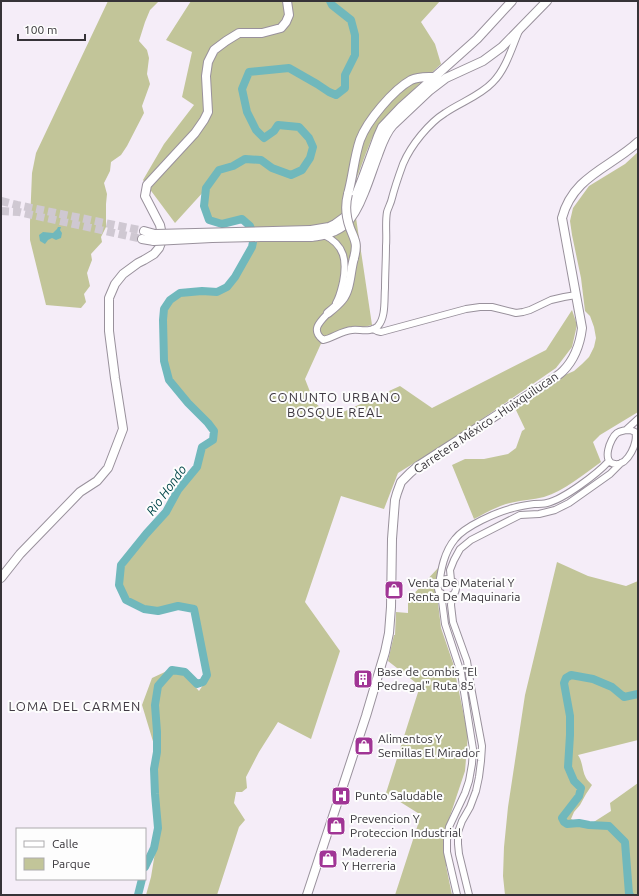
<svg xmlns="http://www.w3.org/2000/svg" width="639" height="896" viewBox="0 0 639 896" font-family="Ubuntu,sans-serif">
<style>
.green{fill:#c2c599}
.water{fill:#70b8bc}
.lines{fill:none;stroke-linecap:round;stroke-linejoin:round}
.river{stroke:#70b8bc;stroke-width:8}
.major-tunnel{stroke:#cfc8d2;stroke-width:8;stroke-dasharray:8 4;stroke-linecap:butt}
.minor-casing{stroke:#99919c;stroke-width:8}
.major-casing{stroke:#99919c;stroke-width:10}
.minor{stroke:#fff;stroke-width:6}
.major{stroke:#fff;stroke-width:8}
.major-bridge-casing{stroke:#99919c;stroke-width:10;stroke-linecap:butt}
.major-bridge{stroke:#fff;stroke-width:8}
.labels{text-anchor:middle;stroke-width:4;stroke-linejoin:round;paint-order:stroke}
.street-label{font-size:12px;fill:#363338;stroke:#fdfdfd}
.poi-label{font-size:12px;fill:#363338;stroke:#fdfdfd;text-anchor:start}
.neighbourhood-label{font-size:13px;letter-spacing:1px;fill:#403a43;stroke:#fdfdfd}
.water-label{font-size:13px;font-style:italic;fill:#004649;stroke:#fdfdfd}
</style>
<rect width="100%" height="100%" fill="#f5edf8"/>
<path class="green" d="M108 1H159L150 10 145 22 139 41 147 50 149 58 147 74 150 84 142 106 144 113 127 146 121 155 111 162 110 171 104 183 107 194 106 204V227L101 237 102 242 91 254 92 260 87 273 90 286 84 294 86 302 81 308 46 305 30 240V222L32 173 36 153Z
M191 1H440L421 22 435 44 441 64 398 104 380 125 372 138 366 153 352 191 372 325 324 337 305 379 314 402 332 417 400 386 432 408 546 350 572 310 577 325 572 347 556 368 453 439 398 473 384 509 341 496 305 602 340 651 311 739 278 722 259 752 246 777 247 788 242 792H236L234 803 245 820 239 827 217 895H146L151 877 160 822 158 809 155 748 142 705 152 678 167 671 184 674 199 691 209 676 196 607 178 603 158 609 145 607 128 598 121 585 124 567 148 536 169 513 180 491 199 469 204 448 216 441 217 430 210 422 190 402 172 379 167 361 166 320V310L171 302 181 296 202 294 218 295 229 289 237 279 255 248 257 237 253 225 243 216 222 221 211 218 206 206 208 189 215 179 175 223 143 180 164 144 194 105 182 97 192 52 166 40Z
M638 152V412L600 435 593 442 601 462C584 474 564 491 544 497 533 500 521 500 510 503 497 506 486 513 474 519L452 465 465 459H484L508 454 516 448 522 431 525 429 515 408 565 375 574 371 582 364 589 357 594 347 596 338 594 327 590 316 585 311 581 278 572 235 570 221 573 208 589 186 625 164Z
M557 562 588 576 626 586 638 581V740L578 755C583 762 582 771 586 778 587 780 590 783 592 785L586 794 580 805 574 812 571 819 579 823 589 825 611 811 610 803 638 783V895H505L503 876 504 847 508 807 525 695Z
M439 567 438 603 441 628 453 663 468 735 465 771 446 828V866L452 895H395L421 815 386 793 420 686 388 661 394 635H395L396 612 408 613V600Z"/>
<path class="water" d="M58 227H61L60 230 62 233 61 238 56 240 52 238 48 240 45 244 40 241 39 235 43 232 53 233 57 229Z"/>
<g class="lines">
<path class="river" d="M145 867 154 848 158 828 155 794 154 769 157 752V732L155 705 158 686 172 670 185 672 197 684 203 682 207 675 194 609 178 606 158 611 144 609 126 600 119 585 121 565 146 534 166 512 178 490 197 467 202 447 213 440 214 431 208 423 188 403 169 380 164 361 163 320 164 309 170 300 180 293 202 291 217 292 227 287 235 277 252 247 254 237 250 226 242 219 222 224 209 220 204 206 206 188 219 170 233 166 245 159 261 160 272 168 291 175 302 170 310 158 313 147 309 138 299 127 278 125 274 131 264 138 256 130 247 112 242 89 249 72 289 68 317 84 329 92 336 95 345 88V75L355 55V35L351 20 332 5 330 1
M138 895 142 879
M630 895 629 894 625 842 609 826 589 825 579 823 567 824 564 822 562 818 579 796 581 788 574 781 568 767 570 735V716L564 683 566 678 571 675 593 679 612 687 624 697 638 694"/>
<path class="major-tunnel" d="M1 201 17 205 144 231
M1 211 19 212 142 239"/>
<g class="minor-casing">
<path id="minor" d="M324 235C345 245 347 261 343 282 341 290 340 296 336 303
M331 310C322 320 309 329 323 340 333 338 341 331 352 330 360 329 371 333 378 326 386 317 384 300 385 288 385 274 386 260 386 246 387 235 385 223 387 212 388 208 391 203 392 198 395 186 399 175 403 164 411 145 429 123 445 113 461 102 480 96 493 82 506 69 512 47 519 31
M373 329 377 331 381 332 466 309 480 307H492L516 313 523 312 530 310 551 300 564 297 576 295
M626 430C629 430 632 430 635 432 639 441 628 466 615 464 601 463 610 438 617 433 620 431 623 431 626 430Z
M626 430 638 419
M438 588a9 9 0 1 1 18 0a9 9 0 1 1-18 0Z
M451 580 450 570 454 560 460 549 471 540 520 515 539 514 555 510 569 503 610 474 621 463
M439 585C441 570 444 552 455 539 465 526 497 512 513 508 520 506 527 505 534 504 538 504 543 504 547 503 564 499 597 474 609 461
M441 593 445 624 461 673 473 749 472 764 469 781 465 793 449 827 447 840V852L457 895
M452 595 451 605 453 622 467 661 471 687 482 746 481 761 479 777 476 791 470 807 462 821 458 832V844L459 854 469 895"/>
</g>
<g class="major-casing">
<path id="major" d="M348 194C353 176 354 158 360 140 367 121 393 90 411 80 419 76 426 77 435 77
M311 230 329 227 335 224 346 216 352 205 363 177 378 136 382 127 401 107 477 39 512 1
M144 231 155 234
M311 237C343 234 353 221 364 193 369 181 373 168 378 155 382 144 385 134 393 125L429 91 446 78 483 61 502 47 547 1
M142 239 154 241
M328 313C333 309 338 305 342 300 351 289 350 271 354 258
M1 578 20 554 80 492 97 481 108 468 123 429 115 378 109 331V298L115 284 123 274 138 263 144 260 154 254 159 248 162 240V235L160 225 145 196 147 185 195 133 204 120 208 112 206 76 208 62 214 50 226 41 239 33H262L281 28 286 22 289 15 287 1
M307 895 366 716 385 652 389 633 391 607 392 539 395 500 397 493 401 482 410 473 418 466 545 384C551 380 558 376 563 371 575 359 580 344 582 328L562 218C573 176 610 168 638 142"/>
</g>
<use href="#minor" class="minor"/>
<use href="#major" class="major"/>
<g class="major-bridge-casing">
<path id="major-bridge" d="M348 194C345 205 346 217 350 228 355 241 358 243 354 258
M155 234 311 230
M154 241 212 238 261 237H311"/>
</g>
<use href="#major-bridge" class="major-bridge"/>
</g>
<defs>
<g id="shop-square" transform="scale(1)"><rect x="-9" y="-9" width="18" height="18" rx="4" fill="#a03595" stroke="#fdfdfd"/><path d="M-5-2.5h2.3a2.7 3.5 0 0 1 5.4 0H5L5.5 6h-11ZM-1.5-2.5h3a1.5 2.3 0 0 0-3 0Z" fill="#fff"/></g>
<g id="building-square" transform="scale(1)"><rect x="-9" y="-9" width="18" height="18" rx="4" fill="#a03595" stroke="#fdfdfd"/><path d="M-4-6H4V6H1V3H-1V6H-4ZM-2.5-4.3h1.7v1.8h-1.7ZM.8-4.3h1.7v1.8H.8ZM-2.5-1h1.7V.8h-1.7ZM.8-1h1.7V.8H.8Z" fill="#fff"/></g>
<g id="hospital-square" transform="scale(1)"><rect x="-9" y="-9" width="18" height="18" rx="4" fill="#a03595" stroke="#fdfdfd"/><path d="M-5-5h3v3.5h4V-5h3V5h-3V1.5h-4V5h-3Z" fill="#fff"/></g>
</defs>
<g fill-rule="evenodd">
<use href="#shop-square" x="394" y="590"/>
<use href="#building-square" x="363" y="679"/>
<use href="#shop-square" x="364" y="746"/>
<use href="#hospital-square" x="341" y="796"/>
<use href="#shop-square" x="336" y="826"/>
<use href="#shop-square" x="328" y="859"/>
</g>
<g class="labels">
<g class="street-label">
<text transform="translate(486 423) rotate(-34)" y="4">Carretera México - Huixquilucan</text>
</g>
<g class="poi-label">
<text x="408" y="587">Venta De Material Y<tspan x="408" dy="14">Renta De Maquinaria</tspan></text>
<text x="377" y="676">Base de combis "El<tspan x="377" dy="14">Pedregal" Ruta 85</tspan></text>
<text x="378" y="743">Alimentos Y<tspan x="378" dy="14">Semillas El Mirador</tspan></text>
<text x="355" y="800">Punto Saludable</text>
<text x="350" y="823">Prevencion Y<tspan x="350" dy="14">Proteccion Industrial</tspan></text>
<text x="342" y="856">Madereria<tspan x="342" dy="14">Y Herreria</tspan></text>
</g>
<g class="neighbourhood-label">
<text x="335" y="402">CONUNTO URBANO<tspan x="335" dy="15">BOSQUE REAL</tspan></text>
<text x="75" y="711">LOMA DEL CARMEN</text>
</g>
<g class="water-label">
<text transform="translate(166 490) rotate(-54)" y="5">Rio Hondo</text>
</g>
</g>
<rect width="639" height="896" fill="none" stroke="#363338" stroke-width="4"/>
<rect x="16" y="828" width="130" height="52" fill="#fdfdfd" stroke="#adacae"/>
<rect x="24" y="841" width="20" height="6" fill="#ffffff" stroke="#adacae"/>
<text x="52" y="848" font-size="12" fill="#363338">Calle</text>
<rect x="24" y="858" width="20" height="12" fill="#c2c599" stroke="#adacae"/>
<text x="52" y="868" font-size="12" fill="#363338">Parque</text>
<path d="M18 34v6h67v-6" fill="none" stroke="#363338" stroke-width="2"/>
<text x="24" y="34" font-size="12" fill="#363338" stroke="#fdfdfd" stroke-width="3" paint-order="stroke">100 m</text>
</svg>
